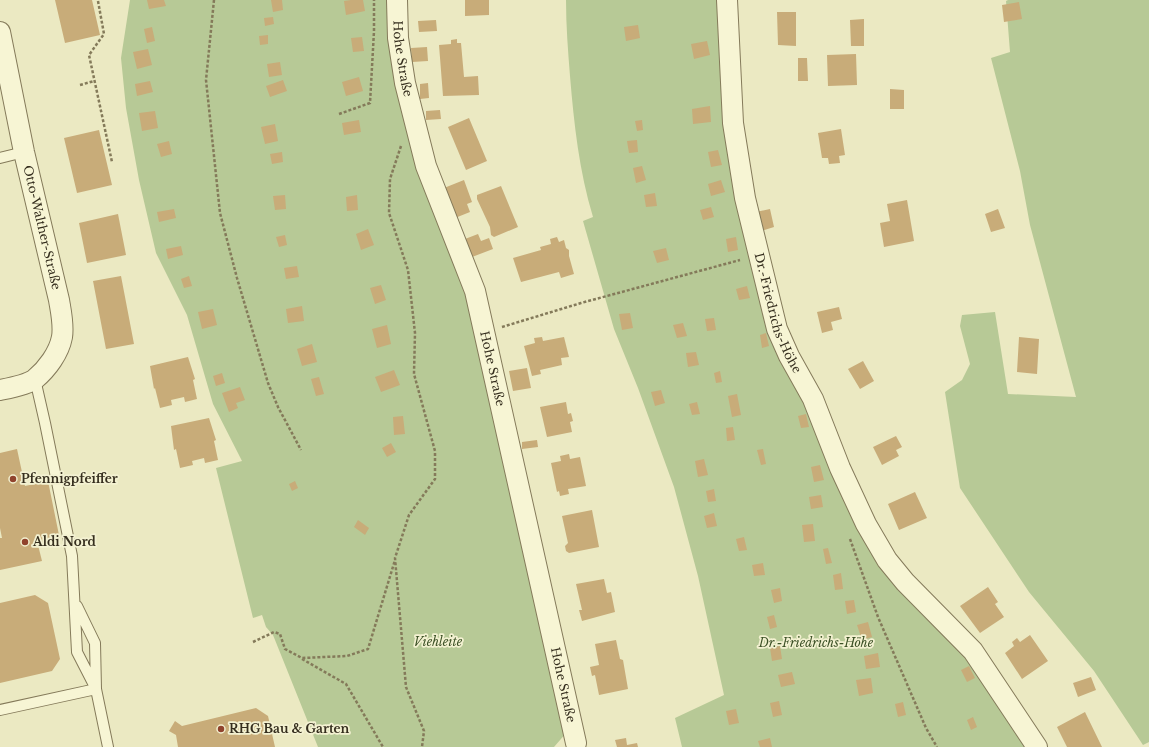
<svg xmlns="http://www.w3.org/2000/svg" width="1149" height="747" viewBox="0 0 1149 747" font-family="'Libre Baskerville',serif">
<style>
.green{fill:#b7c996}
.building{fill:#c8ac79}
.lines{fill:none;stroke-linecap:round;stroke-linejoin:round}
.lane-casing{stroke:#847a5a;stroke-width:12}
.street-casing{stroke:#847a5a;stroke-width:22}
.path{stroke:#847a5a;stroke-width:2.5;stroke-dasharray:3 2;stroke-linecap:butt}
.lane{stroke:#f7f5d4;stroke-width:10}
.street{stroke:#f7f5d4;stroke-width:20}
.poi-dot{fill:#90432d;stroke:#f3f1d1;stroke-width:1.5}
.labels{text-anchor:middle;stroke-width:3.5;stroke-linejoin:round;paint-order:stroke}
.street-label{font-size:12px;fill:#352e1e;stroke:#f3f1d1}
.poi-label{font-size:12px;font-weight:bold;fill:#352e1e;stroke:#f3f1d1;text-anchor:start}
.park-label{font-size:12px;font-style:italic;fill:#3b5025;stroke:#f3f1d1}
</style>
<rect width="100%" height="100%" fill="#ebe9c2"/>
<path class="green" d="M130 0H388L464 286 567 732 554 747H318L273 635 266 627 262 615 253 618 216 468 242 461 213 404 187 315 156 253 139 180 126 108 121 58Z
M566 0H721L760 280 863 526 970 655 1031 747H682L675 718 724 695 698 576 674 487 638 388 614 329 583 221 593 217C579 171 574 124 570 76 568 51 566 26 566 0Z
M1008 0H1149V742L1143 745 1094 671 1029 592 960 488 945 392 962 380 970 364 960 326 962 315 995 312 1008 394 1076 397 1030 225 1020 171 991 58 1010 52 1006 1Z"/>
<path class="building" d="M55 0H92L100 35 65 43Z
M147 0H164L166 6 149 9Z
M271 0H282L283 10 273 12Z
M351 0H363L365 11 346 15 344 1Z
M465 0H489V15L465 16Z
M1019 2 1022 19 1004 22 1002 5Z
M777 12H796V46L778 45Z
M273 17 274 24 265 26 264 18Z
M864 19V46H851L850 20Z
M436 20 437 31 419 32 418 21Z
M638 25 640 38 626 41 624 27Z
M152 27 155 41 147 43 144 29Z
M268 35V44L260 45 259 36Z
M362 37 364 51 353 52 351 38Z
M457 39V43H461L464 77 478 76 479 95 443 96 439 45 451 44V40Z
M707 41 710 55 694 59 691 44Z
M427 47 428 61 412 62 411 48Z
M148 49 152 65 137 69 133 52Z
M856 54 857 85 828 86 827 55Z
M798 58H807L808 81H798Z
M280 62 282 75 269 77 267 64Z
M359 77 363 91 346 96 342 82Z
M283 80 287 91 270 97 266 86Z
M150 81 153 92 137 96 135 84Z
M428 83 429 98 420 99V84Z
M890 89 904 90V109H890Z
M710 106 711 122 693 124 692 109Z
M440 110 441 119 426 120V111Z
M155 111 158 128 142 131 139 113Z
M469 118 487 161 466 170 448 127Z
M359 120 361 132 344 135 342 123Z
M642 120 643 130 637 131 635 121Z
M275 124 278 141 265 144 261 127Z
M841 129 845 155 839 156 840 163 829 164 828 158H822L818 133Z
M99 130 112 185 77 193 64 138Z
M637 140 638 152 629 153 627 141Z
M169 141 172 154 161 157 157 144Z
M718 150 722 165 711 167 708 152Z
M282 152 283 162 272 164 270 154Z
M642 166 646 180 636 183 633 168Z
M464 180 472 202 467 204 470 212 455 218 444 188Z
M721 180 725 192 711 196 708 184Z
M501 186 518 227 494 237 491 235 490 227 477 199V195Z
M655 193 657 206 646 207 644 195Z
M285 195 286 209 275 210 273 196Z
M357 195 358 210 347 211 346 197Z
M907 200 914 241 884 247 880 223 890 221 887 204Z
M711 207 714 217 703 220 700 210Z
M174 209 176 218 159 222 157 212Z
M770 209 774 227 761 231 756 212Z
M998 209 1005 228 991 232 985 214Z
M118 214 126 255 87 263 79 223Z
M368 229 374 245 361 250 356 234Z
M478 234 481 241 489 238 493 249 472 257 465 239Z
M285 235 287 245 279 247 276 237Z
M557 237 559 242 564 240 566 248 569 250V256L574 274 561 278 559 272 521 282 513 258 541 250 540 247 551 244 550 239Z
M736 237 738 250 728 252 726 239Z
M181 246 183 255 168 259 166 249Z
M666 248 669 260 657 263 653 251Z
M297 266 299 277 286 279 284 268Z
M121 276 134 344 106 349 93 281Z
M189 276 192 286 184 288 181 279Z
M381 285 386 300 375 304 370 288Z
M747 286 750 298 739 300 736 289Z
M302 306 304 321 288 323 286 309Z
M839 307 842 319 831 322 833 330 822 333 817 312Z
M213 309 217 325 202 329 198 312Z
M630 313 633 328 622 330 619 314Z
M714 318 716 330 707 331 705 319Z
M683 323 687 336 677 338 673 325Z
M387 325 391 344 377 348 372 329Z
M766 333 769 346 762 348 760 335Z
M542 337 543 341 564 337 569 357 561 358 562 365 540 370 541 374 532 376 524 346 535 343 534 338Z
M1019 337 1039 339 1037 374 1017 372Z
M312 344 317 362 302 366 297 349Z
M696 352 699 365 688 367 686 353Z
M188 357 195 379 193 380 197 399 185 402 184 397 171 400 172 405 160 408 155 388 154 389 150 366Z
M863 361 874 381 860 389 848 369Z
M527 368 531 388 513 391 509 371Z
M394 370 400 385 381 392 375 377Z
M720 371 722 382 716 383 714 373Z
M222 373 225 383 216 386 213 376Z
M319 377 324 394 316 396 311 379Z
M240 387 245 400 236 403 238 408 229 412 222 393Z
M661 390 665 403 655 406 651 392Z
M737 394 741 415 732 417 728 396Z
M566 402 568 414 571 413 573 421 570 422 572 432 547 437 540 407Z
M697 402 700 414 692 415 689 404Z
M806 414 809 427 801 428 798 416Z
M403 416 405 434 394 435 393 417Z
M209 418 216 440 214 441 218 460 205 463 204 458 192 461 193 465 180 468 176 449 174 450 171 426Z
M733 427 735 440 727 441 726 428Z
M896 436 902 447 896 450 899 456 882 465 873 447Z
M537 440 538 447 522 449V442Z
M391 443 396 452 387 457 382 448Z
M17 449 25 486 48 481 60 540 38 545 42 561 0 570V538H2L0 528V453Z
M763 449 766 464 761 465 757 450Z
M569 454 570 459 580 457 586 486 568 489 569 494 560 496 559 491 557 492 551 463 561 461 560 456Z
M704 459 708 475 698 477 695 461Z
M820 465 824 480 814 482 811 467Z
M295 481 298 488 292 491 289 484Z
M714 489 716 501 708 502 706 491Z
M915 492 927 518 899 530 888 504Z
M821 495 823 507 811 509 809 497Z
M592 510 599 547 569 553 566 551 565 546 568 543 562 516Z
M714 513 717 526 707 528 704 516Z
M358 520 369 528 365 535 354 527Z
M813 524 815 541 804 542 802 525Z
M744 537 747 550 739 551 736 539Z
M828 548 832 563 826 564 823 549Z
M763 563 765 575 754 576 752 565Z
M841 573 843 589 835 590 833 575Z
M604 579 607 593 611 592 615 612 582 621 579 610H582L576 584Z
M988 587 998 602 995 604 1004 617 980 633 960 606Z
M780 588 782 601 774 603 771 590Z
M35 595 48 603 60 659 52 671 0 683V603Z
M854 600 856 612 847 614 845 601Z
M774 615 777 627 770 629 767 617Z
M868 622 872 637 862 640 857 625Z
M1030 635 1048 661 1022 679 1005 653 1014 646 1012 642 1017 638 1020 642Z
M616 640 620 659 623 660 628 689 599 695 595 675 592 676 590 667 599 665 595 644Z
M780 646 782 659 772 661 770 648Z
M878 653 880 667 866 669 864 656Z
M969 666 975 678 967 682 961 670Z
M792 672 795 684 781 687 778 675Z
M1091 677 1096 690 1078 697 1073 683Z
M871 678 873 693 859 696 856 680Z
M779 701 782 715 773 717 770 703Z
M903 702 906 715 898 717 895 704Z
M256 708 268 716 275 747H178L176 735 169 731 175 721 182 726Z
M736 709 739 723 729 725 726 711Z
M1085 712 1102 747H1067L1057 727Z
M973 717 977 727 971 730 967 720Z
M626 738 627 745 637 743 638 747H617L615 740Z
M770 738 772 747H760L758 741Z"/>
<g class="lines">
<g class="lane-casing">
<path id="lane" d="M0 158 24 152
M35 379 45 423 72 556 77 652 96 689
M77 606 95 643 96 689 108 747
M0 710 96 689"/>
</g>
<g class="street-casing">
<g id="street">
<path id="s1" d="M397 0 398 38 405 83 426 166 475 291 576 743"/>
<path id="s2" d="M727 0 733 123 745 198 777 329 789 356 813 399 840 468 866 524 887 560 905 582 973 651 1037 747"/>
<path id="s3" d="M0 32 24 152 59 300C61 312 64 325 62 337 59 353 47 369 35 379 27 385 10 388 0 390"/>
</g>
</g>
<path class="path" d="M214 0 206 80 220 213 237 278 268 383 278 407 301 450
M98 1 104 34 89 55 112 162
M80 85 94 81
M339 114 370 103 374 31V0
M401 146 390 179 389 213 408 270 415 333 414 374 435 451V479L409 515 395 558 406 687 424 731 422 747
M502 327 581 303 740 260
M850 539 878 617 926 728 937 747
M253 642 274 632 280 634 285 649 302 658 347 656 368 649 395 560
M302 659 346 684 383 747"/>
<use href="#lane" class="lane"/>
<use href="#street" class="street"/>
</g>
<g class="poi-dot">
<circle cx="13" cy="479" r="4"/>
<circle cx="25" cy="542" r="4"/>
<circle cx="221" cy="729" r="4"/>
</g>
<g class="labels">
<g class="street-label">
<text dy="4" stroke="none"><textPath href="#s1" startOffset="59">Hohe Straße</textPath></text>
<text dy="4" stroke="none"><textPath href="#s3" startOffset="200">Otto-Walther-Straße</textPath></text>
<text dy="4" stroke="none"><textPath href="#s2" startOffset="319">Dr.-Friedrichs-Höhe</textPath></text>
<text dy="4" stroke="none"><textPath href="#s1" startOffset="383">Hohe Straße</textPath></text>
<text dy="4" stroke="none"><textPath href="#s1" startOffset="707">Hohe Straße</textPath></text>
</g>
<g class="poi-label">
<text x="21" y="483">Pfennigpfeiffer</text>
<text x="33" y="546">Aldi Nord</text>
<text x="229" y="733">RHG Bau &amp; Garten</text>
</g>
<g class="park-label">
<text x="438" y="646">Viehleite</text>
<text x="816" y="647">Dr.-Friedrichs-Höhe</text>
</g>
</g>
</svg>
